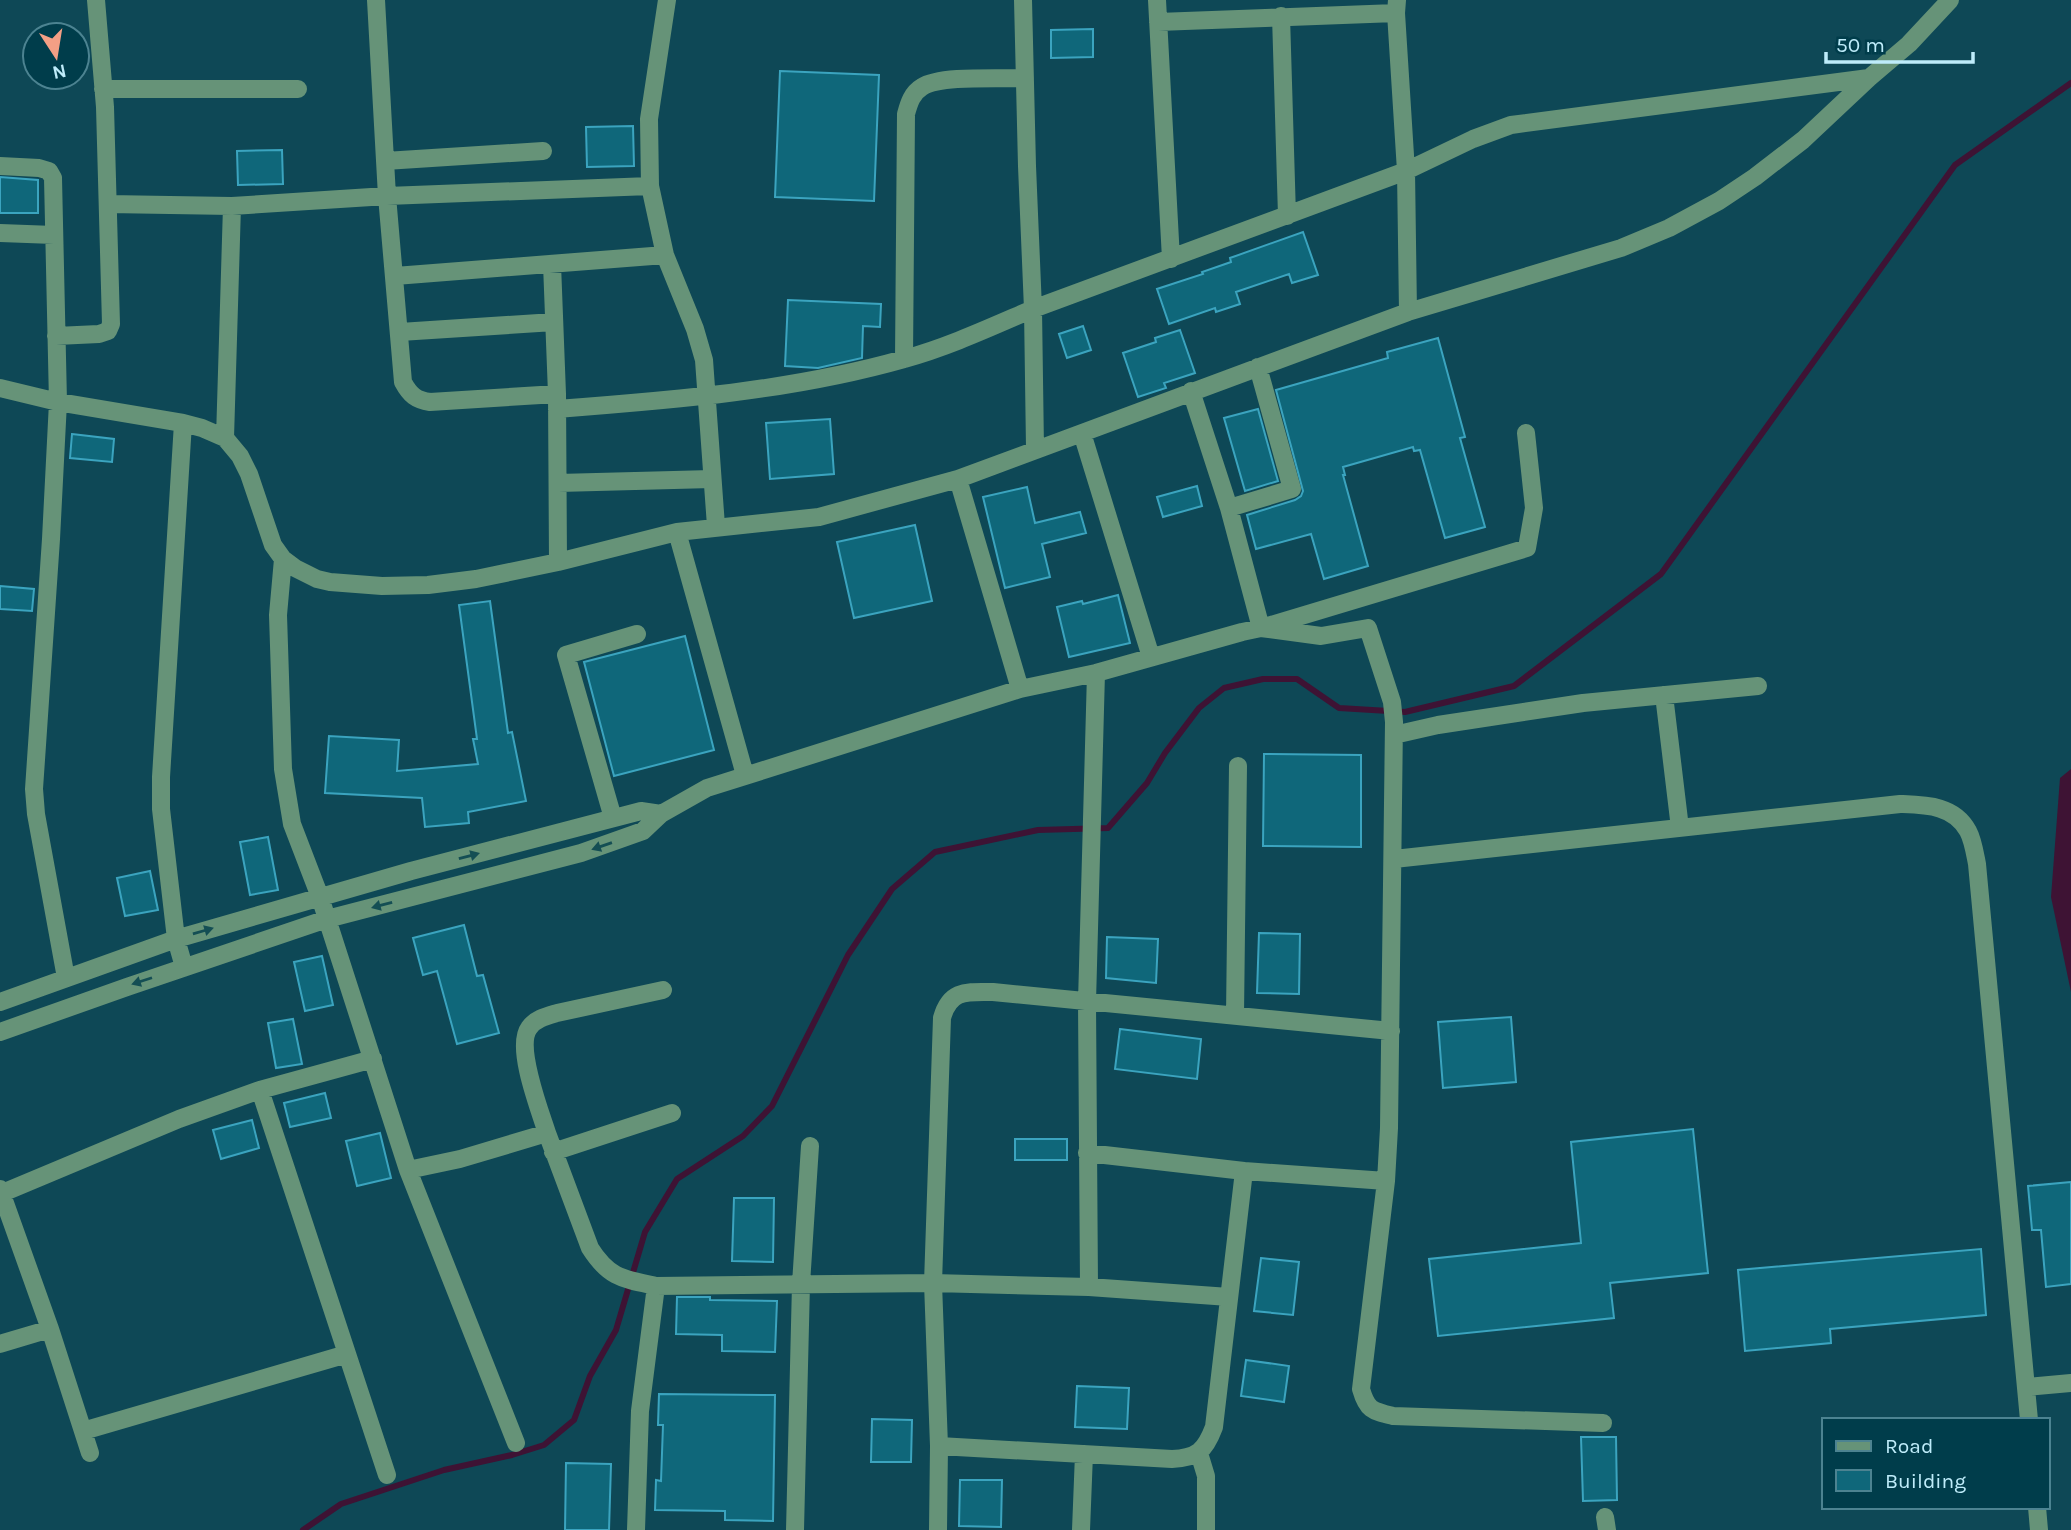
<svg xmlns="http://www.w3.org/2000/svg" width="2071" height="1530" viewBox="0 0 2071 1530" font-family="Karla,sans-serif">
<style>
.water{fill:#3e1334}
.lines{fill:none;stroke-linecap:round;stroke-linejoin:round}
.stream{stroke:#3e1334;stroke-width:6}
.building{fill:#0f677a;stroke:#3ba4bf;stroke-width:2}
.minor{stroke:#669378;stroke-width:18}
.oneway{fill:#144e54}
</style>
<rect width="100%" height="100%" fill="#0e4856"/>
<path class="water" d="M2071 769V992L2051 897 2060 778Z"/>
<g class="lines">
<path class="stream" d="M303 1530 341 1504 444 1470 512 1455 544 1445 574 1420 590 1376 616 1330 645 1232 677 1179 743 1136 772 1106 848 955 892 889 935 852 1038 830 1108 828 1147 783 1165 753 1199 708 1224 688 1263 679H1297L1339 708 1405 712 1514 686 1661 574 1955 165 2071 83"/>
</g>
<path class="building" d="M1093 29V57L1051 58V30Z
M780 71 879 75 874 201 775 197Z
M633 126 634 166 587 167 586 127Z
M282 150 283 184 238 185 237 151Z
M0 177 38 180V213H0Z
M1303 232 1318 275 1292 283 1289 274 1236 292 1240 304 1216 312 1215 308 1169 324 1157 289 1203 274 1202 272 1231 262 1230 258Z
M788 300 881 304 880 327 863 326 862 358 818 368 785 366Z
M1083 326 1091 350 1067 358 1059 334Z
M1180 330 1195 373 1164 383 1166 388 1138 397 1123 353 1156 342 1155 338Z
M1438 338 1465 437 1460 438 1485 527 1445 538 1420 450 1414 451 1413 447 1343 467 1345 475H1343L1368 566 1324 579 1311 534 1256 549 1247 515 1295 500 1301 496 1303 491 1276 390 1388 358 1387 352Z
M1258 409 1278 481 1245 491 1224 418Z
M830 419 834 474 770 479 766 423Z
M72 434 114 439 112 462 70 458Z
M1197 486 1202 506 1163 517 1157 497Z
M1027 487 1035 523 1080 512 1086 533 1042 544 1050 577 1005 588 983 497Z
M915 525 932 601 854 618 837 542Z
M0 586 34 589 32 611 0 609Z
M1118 595 1130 643 1069 657 1057 607 1082 601 1083 604Z
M490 601 508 733 512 732 526 801 468 812 469 823 425 827 422 798 325 793 329 736 399 740 397 771 478 764 473 739H477L459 605Z
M685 636 714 750 614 776 584 662Z
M1264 754 1361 755V847L1263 846Z
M268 837 278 890 250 895 240 842Z
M150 871 158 910 125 916 117 878Z
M464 925 477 976 483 975 499 1033 457 1044 437 971 423 975 413 938Z
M1259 933 1300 934 1299 994 1257 993Z
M1107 937 1158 939 1156 983 1106 978Z
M322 956 333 1005 305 1011 294 962Z
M1511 1017 1516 1082 1443 1088 1438 1022Z
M293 1019 302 1064 276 1068 268 1023Z
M1120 1029 1201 1039 1197 1079 1115 1069Z
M325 1093 331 1118 290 1127 284 1103Z
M252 1120 259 1148 221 1159 213 1130Z
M1693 1129 1708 1273 1610 1283 1614 1318 1438 1336 1429 1259 1581 1243 1571 1142Z
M380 1133 391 1178 357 1186 346 1141Z
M1015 1139H1067V1160H1015Z
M2071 1182V1284L2046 1287 2041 1230H2032L2028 1186Z
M734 1198H774L773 1262 732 1261Z
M1981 1249 1986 1315 1830 1329 1831 1343 1745 1351 1738 1270Z
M1261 1258 1299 1262 1293 1315 1254 1311Z
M677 1297H710V1300L777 1301 775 1352 722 1351V1335L676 1334Z
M1246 1360 1289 1366 1284 1402 1241 1396Z
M1077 1386 1129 1388 1127 1429 1075 1427Z
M659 1394 775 1395 773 1521 725 1520V1511L655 1510 656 1480 661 1481 663 1425H658Z
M872 1419 912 1420 911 1462H871Z
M1581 1437H1616L1617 1500 1583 1501Z
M566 1463 611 1464 609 1530H565Z
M960 1480H1002L1001 1527 959 1526Z"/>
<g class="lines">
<path class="minor" d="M376 0 387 196 403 382C410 395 416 400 430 402L557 394
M667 0 649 119 650 186 665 255 695 329 704 360 716 526
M1157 0 1171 259
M1397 0 1396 13 1406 171 1408 312
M1281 16 1287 216
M1158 22 1396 13
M103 89H298
M385 161 543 151
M0 166 39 168 49 171 53 178 58 402 51 539 34 789 36 814 66 978
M108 204 232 206 387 196 650 186
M0 233 54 235
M552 264 557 394 558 562
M395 276 665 255
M400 332 554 322
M56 336 99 334 108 331 111 324 105 107 96 0
M904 359 906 114C909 103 912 93 922 87 940 75 1001 79 1025 78
M0 388 58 402 183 423 202 428 225 438 240 456 249 474 273 545 283 559 295 568 317 579 330 582 382 586 428 585 476 579 558 562 677 532 819 517 958 479 1408 312 1621 248 1669 228 1719 201 1755 177 1803 140 1869 78 1909 44 1950 0
M1191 391 1229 508 1261 628 1527 548 1534 508 1526 433
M557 409C674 400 791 391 904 359 948 347 991 327 1033 309L1027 166 1023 0
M183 423 161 777V809L176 939 184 967
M1082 433 1151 657
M225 438 232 206
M1035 449 1033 309 1406 171 1473 139 1511 125 1869 78
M958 479 1020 689
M558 483 712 479
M1229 508 1292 489 1258 367
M677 532 745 775
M283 559 278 615 283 769 292 824 320 897 408 1170 516 1443
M1664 695 1680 828
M1394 735 1438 725 1583 703 1758 686
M613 818 566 655 637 634
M1394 859 1900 804C1926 805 1954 805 1968 831 1973 840 1975 854 1977 864L2029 1420
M0 1002 176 939 411 871 641 811 661 814
M1235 1015 1238 766
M0 1032 127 987 327 919 581 853 643 831 661 814 707 788 1020 689 1096 673 1242 632 1261 628 1321 636 1368 628 1392 702 1394 722 1389 1128 1386 1181 1361 1389C1367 1410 1372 1411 1393 1416L1603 1423
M260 1090 387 1475
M547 1133C540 1111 515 1047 529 1028 535 1019 547 1016 557 1013L663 990
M553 1152 672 1113
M1087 1153 1244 1171 1386 1181
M408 1170 460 1159 547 1133 590 1248C609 1278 623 1279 656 1286
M0 1189 50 1329 90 1453
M0 1194 179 1119 260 1090 373 1059
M1089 1287 1229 1297
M0 1344 50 1329
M2026 1387 2071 1383
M83 1431 347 1354
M939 1446 1172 1459C1197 1458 1205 1451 1214 1427L1244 1171
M1199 1453 1206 1476V1530
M2037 1507 2039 1530
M1605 1517 1607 1530
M636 1530 640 1411 656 1286 933 1283 1089 1287 1087 1002 1096 673
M795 1530 801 1284 810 1146
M938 1530 939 1446 933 1283 942 1018C950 989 967 992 993 992L1391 1031
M1081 1530 1084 1454"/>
</g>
<defs><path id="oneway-solid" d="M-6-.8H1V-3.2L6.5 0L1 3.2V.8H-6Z" transform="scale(1.75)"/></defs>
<g class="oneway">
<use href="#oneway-solid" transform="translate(602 846) rotate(161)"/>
<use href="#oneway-solid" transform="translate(469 856) rotate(-15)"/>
<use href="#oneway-solid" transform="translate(382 905) rotate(165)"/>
<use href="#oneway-solid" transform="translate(203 931) rotate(-16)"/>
<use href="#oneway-solid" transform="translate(142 981) rotate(162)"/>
</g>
<rect x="1822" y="1418" width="228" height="91" fill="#003d4b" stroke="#4c8391" stroke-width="2"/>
<rect x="1836" y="1441" width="35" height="10" fill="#669378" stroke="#4c8391" stroke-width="2"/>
<text x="1885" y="1453" font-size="21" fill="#beecfa">Road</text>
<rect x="1836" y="1470" width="35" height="21" fill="#0f677a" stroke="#4c8391" stroke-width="2"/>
<text x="1885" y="1488" font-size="21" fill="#beecfa">Building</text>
<g transform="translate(56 56) rotate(168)"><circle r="33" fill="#003d4b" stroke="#4c8391" stroke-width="2"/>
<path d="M0-5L12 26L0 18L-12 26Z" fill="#f39f85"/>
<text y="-10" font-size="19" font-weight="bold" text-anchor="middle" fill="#beecfa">N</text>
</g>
<path d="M1826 52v10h147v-10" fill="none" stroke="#beecfa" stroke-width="3.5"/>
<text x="1836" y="52" font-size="21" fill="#beecfa" stroke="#003d4b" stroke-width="5" paint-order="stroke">50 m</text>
</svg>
